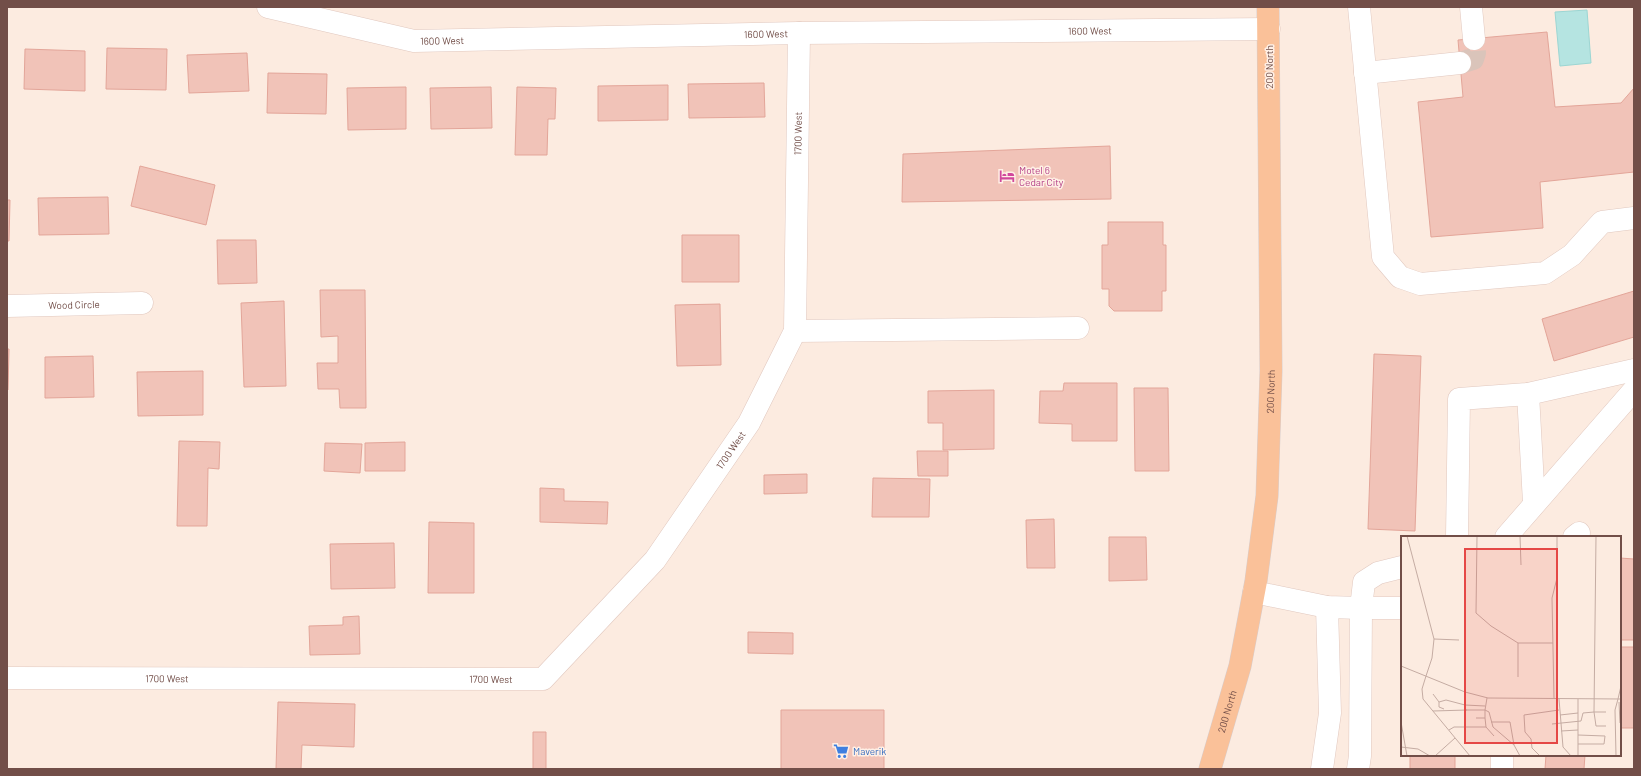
<svg xmlns="http://www.w3.org/2000/svg" width="1641" height="776" viewBox="0 0 1641 776" font-family="Barlow,sans-serif">
<style>
.water{fill:#b5e4e1;stroke:#9cd6d3}
.building{fill:#f1c3b8;stroke:#e3a599}
.lines{fill:none;stroke-linecap:round;stroke-linejoin:round}
.minor-tunnel{stroke:#dac4ba;stroke-width:22;stroke-dasharray:22 11;stroke-linecap:butt}
.minor-casing{stroke:#e1c8bf;stroke-width:23}
.major-casing{stroke:#d8cdcc;stroke-width:23}
.minor{stroke:#fff;stroke-width:22}
.major{stroke:#fac199;stroke-width:22}
.labels{text-anchor:middle;stroke-width:3;stroke-linejoin:round;paint-order:stroke}
.street-label{font-size:10px;fill:#724e48;stroke:#fff0e6}
.hotel-label{font-size:10px;fill:#b23c85;stroke:#fff0e6;text-anchor:start}
.shop-label{font-size:10px;fill:#366cbe;stroke:#fff0e6;text-anchor:start}
.inset-road{fill:none;stroke:#c5aca3;stroke-width:1}
.view{fill:#e54846;fill-opacity:0.15;stroke:#e54846;stroke-width:2}
.inset-edge{fill:none;stroke:#724e48;stroke-width:2}
</style>
<rect width="100%" height="100%" fill="#fcebe0"/>
<path class="water" d="M1587 10 1591 63 1560 66 1555 12Z"/>
<path class="building" d="M1547 32 1555 107 1621 103 1634 88V172L1540 182 1543 228 1431 237 1418 102 1463 97 1458 40Z
M107 48 167 49 166 90 106 89Z
M25 49 85 51V91L24 89Z
M247 53 249 91 189 93 187 55Z
M268 73 327 74 326 114 267 113Z
M764 83 765 117 689 118 688 84Z
M668 85V120L598 121V86Z
M406 87V129L348 130 347 88Z
M491 87 492 128 431 129 430 88Z
M517 87 556 88 555 119H548L547 155H515Z
M1110 146 1111 199 902 202 903 154Z
M140 166 215 185 206 225 131 206Z
M108 197 109 234 39 235 38 198Z
M7 200H10L9 241H7Z
M1108 222H1163V245H1166V291H1162V311H1114L1109 306V289H1102V245H1108Z
M682 235H739V282H682Z
M217 240H256L257 283 218 284Z
M320 290H365L366 408H340L339 389H318L317 363H338V336L321 337Z
M1634 291V337L1554 361 1542 319Z
M284 301 286 386 244 387 241 303Z
M720 304 721 365 677 366 675 305Z
M7 349H9L8 390H7Z
M1374 354 1421 356 1415 531 1368 529Z
M93 356 94 397 45 398V357Z
M203 371V415L138 416 137 372Z
M1064 383H1117V441H1072V424L1039 423 1040 391H1063Z
M1134 388H1168L1169 471H1135Z
M994 390V449L943 450V423H928V391Z
M179 441 220 442 219 469 208 468 207 526H177Z
M405 442V471H365V443Z
M325 443 362 444 360 473 324 471Z
M917 451H948V476H918Z
M807 474V493L764 494V475Z
M873 478 930 479 929 517H872Z
M540 488 564 489V501L608 502 607 524 540 522Z
M1054 519 1055 568H1027L1026 520Z
M429 522 474 523V593H428Z
M1109 537H1146L1147 580 1109 581Z
M394 543 395 588 331 589 330 544Z
M1620 558 1634 559V640H1620Z
M359 616 360 654 310 655 309 626 343 625V617Z
M748 632 793 633V654L748 653Z
M1620 647H1634V728H1620Z
M278 702 355 704 354 747 302 745 301 769H276Z
M781 710H884V769H781Z
M533 732H546V769H533Z
M1410 755H1455V769H1410Z
M1546 755H1585L1584 769H1545Z"/>
<g class="lines">
<path class="minor-tunnel" d="M1460 63 1473 59 1475 53 1474 39"/>
<g class="minor-casing">
<g id="minor">
<path id="s1" d="M268 7 414 41 799 33 1269 29"/>
<path d="M1359 7 1383 257 1400 277 1420 284 1545 273 1572 255 1602 222 1634 218"/>
<path d="M1471 7 1474 39"/>
<path d="M1365 73 1460 63"/>
<path id="s2" d="M7 306 142 303"/>
<path d="M795 331 1078 328"/>
<path d="M1528 394 1534 503"/>
<path d="M1457 537 1459 399 1528 394 1634 370"/>
<path d="M1506 537 1634 390"/>
<path d="M1574 537 1579 533"/>
<path d="M1254 592 1327 607 1361 608 1364 582 1378 573 1402 567"/>
<path id="s3" d="M7 678 543 679 655 560 749 423 795 331 799 33"/>
<path d="M1502 755V769"/>
<path d="M1322 769 1330 713 1327 607"/>
<path d="M1358 769 1360 756 1361 608H1402"/>
</g>
</g>
<g class="major-casing">
<g id="major">
<path id="s4" d="M1210 769 1240 666 1256 581 1267 496 1271 371 1268 7"/>
</g>
</g>
<use href="#minor" class="minor"/>
<use href="#major" class="major"/>
</g>
<defs>
<g id="hotel-bare" transform="scale(1.2)"><path d="M-6-4.5h1.5V1H6V5H4.5V3h-9V5H-6ZM-4 0a1.8 1.8 0 1 1 3.6 0ZM.5 0V-2.5h3Q6-2.5 6 0Z" fill="#d1479c" stroke="#fff0e6" stroke-width="2.5" paint-order="stroke"/></g>
<g id="supermarket-bare" transform="scale(1.2)"><path d="M-6-5.5h2.5l.6 2H6L4.5 2H-2.5L-4.4-4H-6ZM-1.5 3.2a1.3 1.3 0 1 0 .1 0ZM3 3.2a1.3 1.3 0 1 0 .1 0Z" fill="#3f7fe0" stroke="#fff0e6" stroke-width="2.5" paint-order="stroke"/></g>
</defs>
<g fill-rule="evenodd">
<use href="#hotel-bare" x="1007" y="176"/>
<use href="#supermarket-bare" x="841" y="751"/>
</g>
<g class="labels">
<g class="street-label">
<text dy="4" stroke="none"><textPath href="#s1" startOffset="826">1600 West</textPath></text>
<text dy="4" stroke="none"><textPath href="#s1" startOffset="502">1600 West</textPath></text>
<text dy="4" stroke="none"><textPath href="#s1" startOffset="178">1600 West</textPath></text>
<text transform="translate(1269 67) rotate(-90)" y="4">200 North</text>
<text dy="4" stroke="none"><textPath href="#s3" startOffset="1166">1700 West</textPath></text>
<text dy="4" stroke="none"><textPath href="#s2" startOffset="67">Wood Circle</textPath></text>
<text dy="4" stroke="none"><textPath href="#s4" startOffset="384">200 North</textPath></text>
<text dy="4" stroke="none"><textPath href="#s3" startOffset="833">1700 West</textPath></text>
<text dy="4" stroke="none"><textPath href="#s3" startOffset="160">1700 West</textPath></text>
<text dy="4" stroke="none"><textPath href="#s3" startOffset="484">1700 West</textPath></text>
<text dy="4" stroke="none"><textPath href="#s4" startOffset="60">200 North</textPath></text>
</g>
<g class="hotel-label">
<text x="1019" y="174">Motel 6<tspan x="1019" dy="12">Cedar City</tspan></text>
</g>
<g class="shop-label">
<text x="853" y="755">Maverik</text>
</g>
</g>
<g transform="translate(1401 536)">
<rect width="220" height="220" fill="#fcebe0"/>
<path class="inset-road" d="M6 0 33 103 31 122 25 140M76 0 75 77 90 90 117 107H152M119 0 120 29M195 0 193 176H205M33 103 58 104M117 107V141M0 130 64 156 87 162 220 163M25 140 21 153 22 163 69 220M32 158 38 166V171L43 173M86 162 84 174 88 176 92 191 113 209 119 220M153 163 151 62 156 42V0M158 163 162 211 170 220M177 163V220M217 163 220 150M38 166 45 164 64 169 84 170M218 166 219 187M63 174H84V182M32 175 66 174M159 179 177 177M0 186 6 220M90 186H109L113 209M151 188 180 185 182 177 193 176 195 190H205M85 191 93 200M48 194 53 191H85L84 182H75M160 195 177 194M177 199 204 200 203 208H177M0 211 17 213 29 220M34 220 54 202M139 220 131 212 130 203 124 196 123 179 158 174M215 220 214 174 217 163"/>
<path class="view" d="M64 13H156V207H64Z"/>
<rect width="220" height="220" class="inset-edge"/>
</g>
<rect width="1641" height="776" fill="none" stroke="#724e48" stroke-width="16"/>
</svg>
